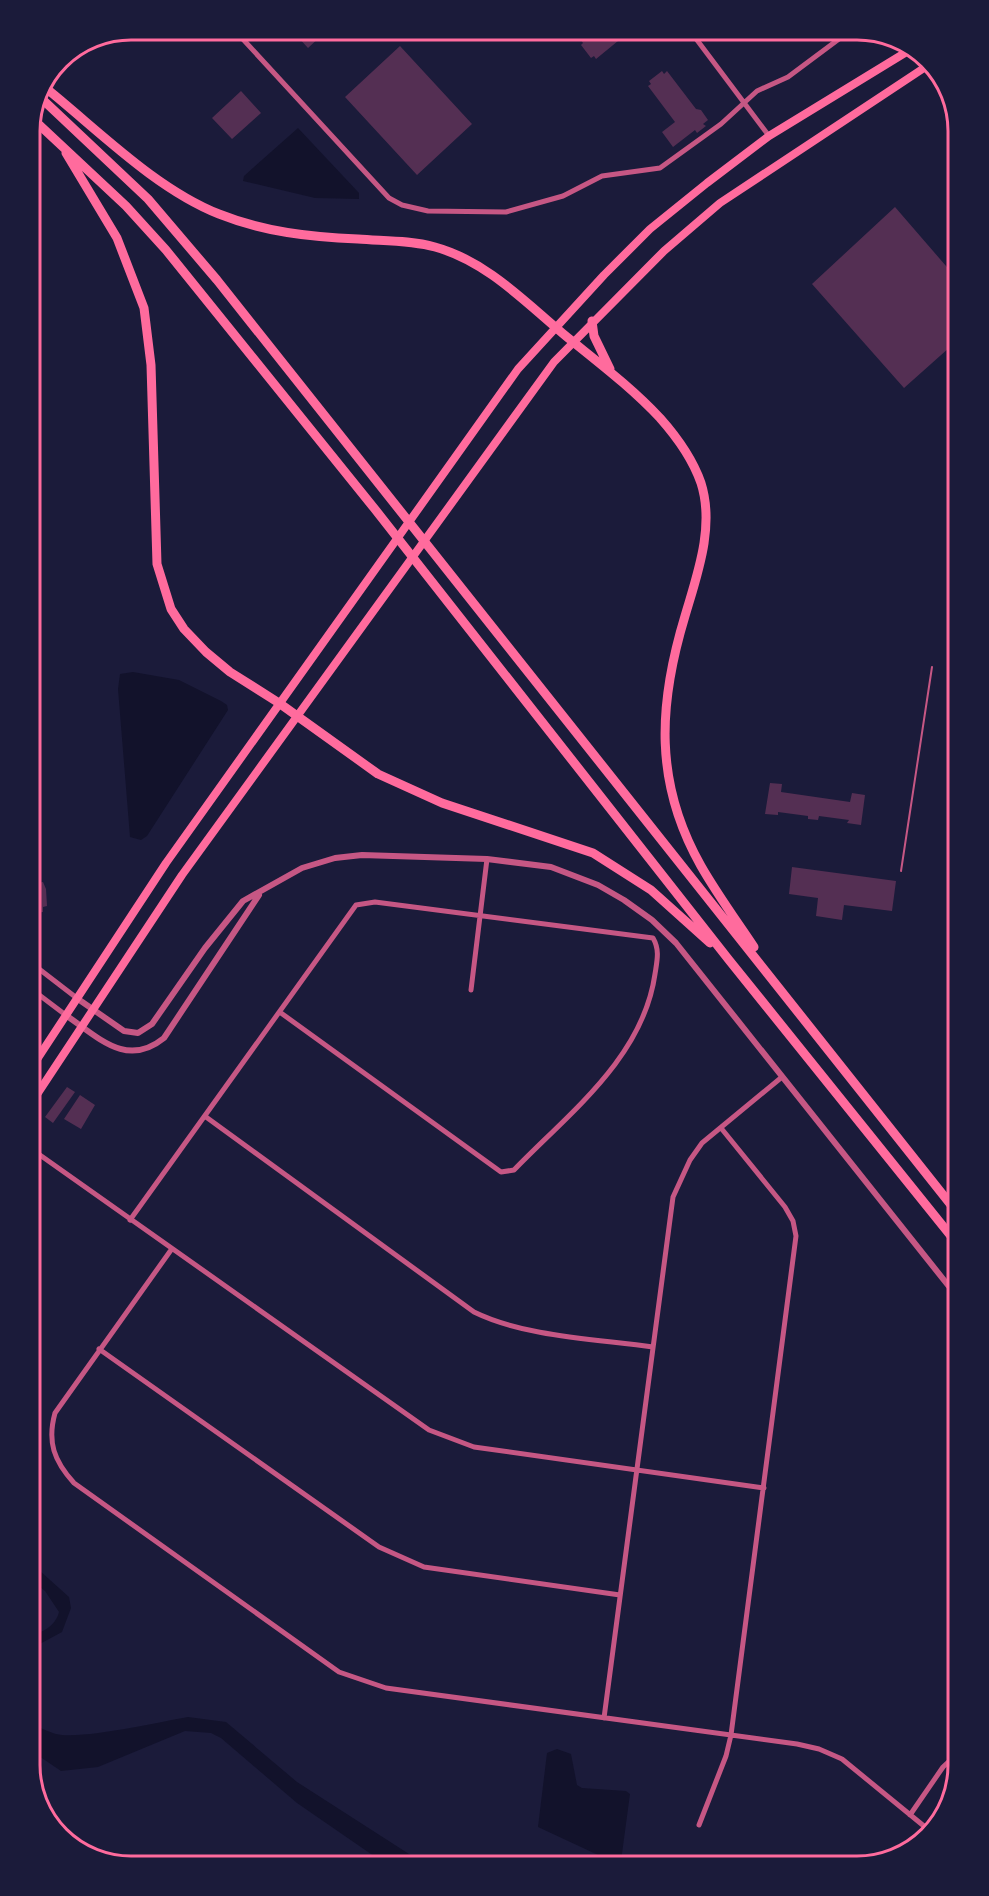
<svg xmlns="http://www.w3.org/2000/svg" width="989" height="1896" viewBox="0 0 989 1896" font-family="'PT Sans Narrow',sans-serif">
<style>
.water{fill:#12122b}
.building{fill:#542f53}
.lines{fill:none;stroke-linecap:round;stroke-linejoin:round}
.service{stroke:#c65784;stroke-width:2}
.minor{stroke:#c65784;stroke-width:5}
.tertiary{stroke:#c65784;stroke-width:6}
.primary{stroke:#ff6b9d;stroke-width:8}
.motorway{stroke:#ff6b9d;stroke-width:9}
.rim{fill:none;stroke:#ff6b9d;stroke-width:3}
</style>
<rect width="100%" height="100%" fill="#1b1b3a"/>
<path class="water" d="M298 128 359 193V199L315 198 243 181 244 176Z
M133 672 179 680 221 701 227 705 228 710 147 836 141 840 130 837 118 689 120 674Z
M30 1562 69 1597 71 1608 62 1632 36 1646 30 1654V1637C43 1631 55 1627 59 1612L45 1591 30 1579Z
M188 1717 226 1722 297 1782 423 1863H384L297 1803 221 1738 211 1733 185 1731 98 1767 61 1771 30 1750V1723C38 1726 48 1732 56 1734 82 1740 158 1722 188 1717Z
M557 1749 571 1754 577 1785 582 1788 626 1791 630 1794 621 1861H611L538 1827 547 1753Z"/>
<path class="building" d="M629 32 596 59 594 56 591 58 581 45 583 43 581 40 591 33Z
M322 35 308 48 297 36H301Z
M400 46 472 124 417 175 345 97Z
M662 71 664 74 667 71 696 109 701 110 708 120 703 124 706 126 697 133 695 130 673 147 662 132 675 122 648 86 651 84 649 81Z
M241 91 261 113 232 139 212 118Z
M895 207 959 281V339L904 388 812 284Z
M770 783 782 784 781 792 850 802 852 793 865 795 861 825 847 823 849 820 819 816 818 820 808 819V816L778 812V815L765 814Z
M792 867 896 881 892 911 844 905 842 920 816 916 818 898 789 894Z
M36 878 37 883 43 882 46 889 47 906 43 907V912L30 914V879Z
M67 1087 75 1092 53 1123 45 1117Z
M80 1095 95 1105 81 1129 64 1119Z"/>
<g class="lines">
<path class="service" d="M901 871 932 667"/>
<path class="minor" d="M691 32 769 136
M240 36 389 198 402 205 428 211 506 212 563 196 602 176 660 168 721 124 757 91 788 77 851 30
M30 962 78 999
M30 988 67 1016
M471 990 487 859
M206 1117 474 1312C525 1337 596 1339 653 1347
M30 1148 429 1430 474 1447 764 1488
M130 1220 356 905 375 902 653 938C660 950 657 961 655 974 643 1058 569 1113 514 1170L501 1172 281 1013
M171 1250 55 1413C47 1442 54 1461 74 1483L339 1672 386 1688 797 1744 819 1749 842 1759 930 1831
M99 1349 379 1547 424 1567 620 1595
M604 1718 673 1197 690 1160 702 1143 782 1077
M910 1815 943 1767 959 1752
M699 1825 726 1756 731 1735 796 1236 793 1221 785 1207 721 1128"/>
<path class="tertiary" d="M78 999 124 1031 138 1033 152 1024 205 948 243 901 302 868 335 858 362 855 487 859 551 867 598 885 624 900 652 920 676 943 959 1299
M67 1016C99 1038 127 1068 164 1038L259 895"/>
<path class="primary" d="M30 1070 166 863 518 369 604 275 650 229 707 183 769 136 913 48
M30 1105 182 875 554 362 664 251 720 203 930 64"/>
<path class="motorway" d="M47 89C99 131 156 189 219 214 264 232 310 237 358 239 383 241 410 240 435 247 487 261 527 304 567 337 599 363 632 388 660 418 676 436 693 460 701 483 715 527 697 575 685 616 658 705 654 783 701 866 717 894 736 920 754 947
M42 99 148 199 217 280 959 1215
M33 119 126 206 166 250 374 508 729 960 959 1246
M66 153 117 238 144 308 151 365 157 564 171 609 184 629 206 652 230 672 279 703 378 774 442 803 593 853 651 890 710 943
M592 321 594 336 610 369"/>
</g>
<path d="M0 0H989V1896H0ZM131 40H857A91 91 0 0 1 948 131V1765A91 91 0 0 1 857 1856H131A91 91 0 0 1 40 1765V131A91 91 0 0 1 131 40Z" fill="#1b1b3a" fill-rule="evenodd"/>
<path class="rim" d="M131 40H857A91 91 0 0 1 948 131V1765A91 91 0 0 1 857 1856H131A91 91 0 0 1 40 1765V131A91 91 0 0 1 131 40Z"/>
</svg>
